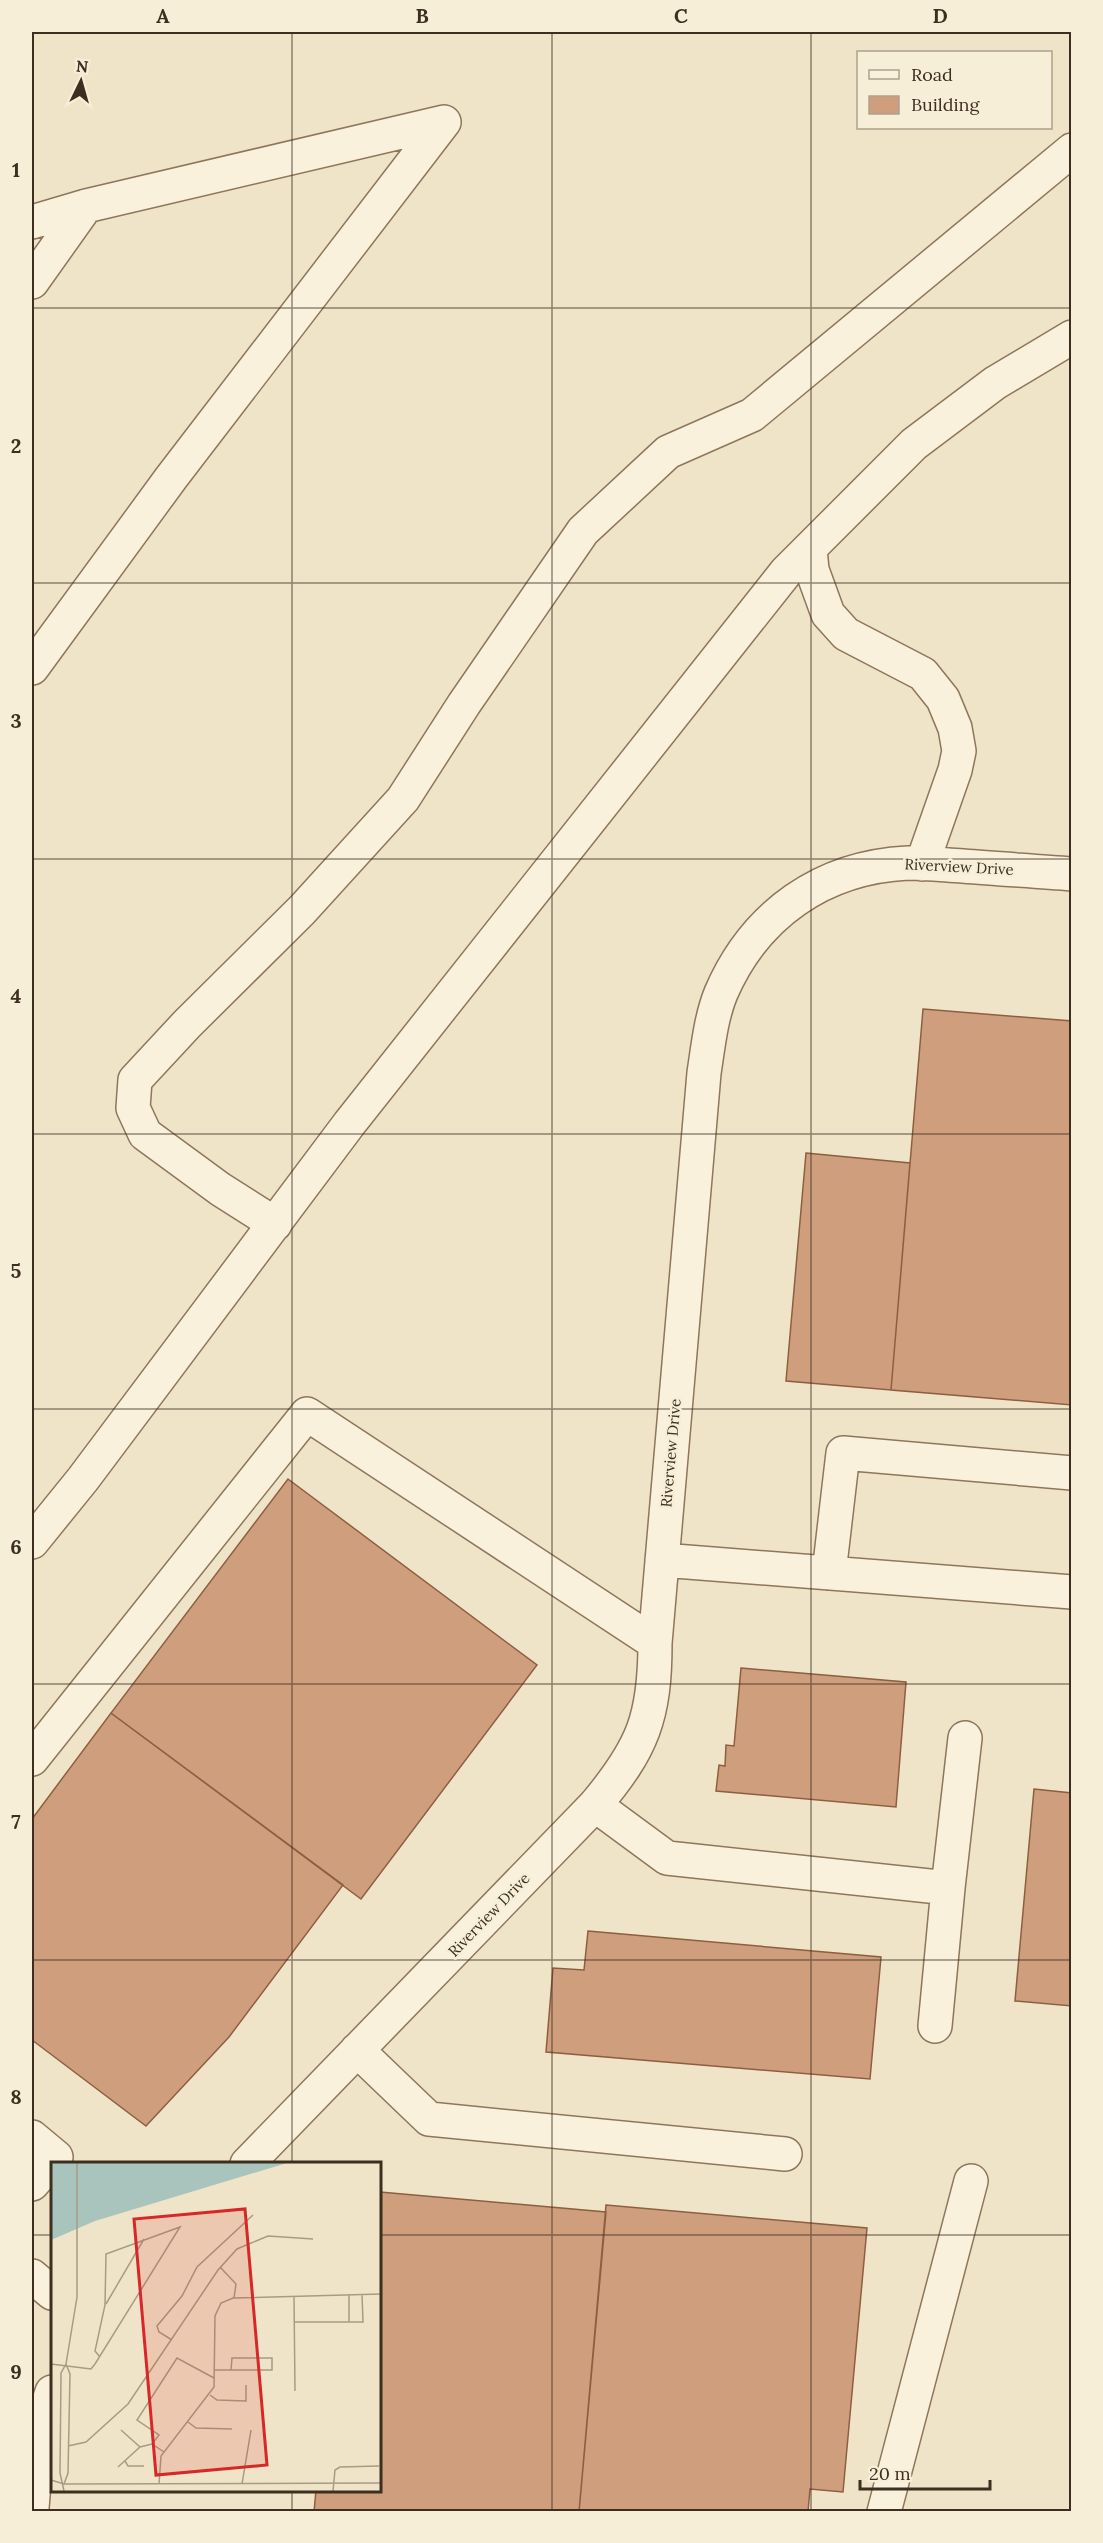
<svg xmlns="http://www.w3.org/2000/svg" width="1103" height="2543" viewBox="0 0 1103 2543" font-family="Lora,serif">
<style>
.building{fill:#cf9f7d;stroke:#8d5f41;stroke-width:1.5}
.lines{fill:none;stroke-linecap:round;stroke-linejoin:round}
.minor-casing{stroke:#8d765c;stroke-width:36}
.minor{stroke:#faf1dc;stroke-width:33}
.grid{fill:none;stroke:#3d2e20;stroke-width:1.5;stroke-opacity:0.55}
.labels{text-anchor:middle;stroke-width:5;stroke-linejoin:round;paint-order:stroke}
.street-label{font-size:15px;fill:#3d2e20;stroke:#f7eed8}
.inset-road{fill:none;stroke:#a89b85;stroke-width:1.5}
.view{fill:#d62828;fill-opacity:0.15;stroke:#d62828;stroke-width:3}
.inset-edge{fill:none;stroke:#3d2e20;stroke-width:3}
.neatline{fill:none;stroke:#3d2e20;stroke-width:2}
.grid-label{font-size:20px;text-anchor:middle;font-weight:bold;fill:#3d2e20}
</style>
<rect width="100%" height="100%" fill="#f0e4c8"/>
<path class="building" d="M923 1009 1072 1021V1405L891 1390Z
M806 1153 910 1163 891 1390 786 1381Z
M288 1479 537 1665 361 1899 111 1713Z
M741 1668 906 1682 896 1807 716 1791 719 1765 725 1766 726 1745 734 1746Z
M111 1713 343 1885 229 2037 146 2126 32 2040V1819Z
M1034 1789 1072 1793V2006L1015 2001Z
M588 1931 881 1957 870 2079 546 2052 553 1968 584 1970Z
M380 2192 606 2212 579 2512H314L316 2490H380Z
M606 2205 867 2228 843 2492 810 2489 808 2512H579Z"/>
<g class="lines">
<g class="minor-casing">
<path id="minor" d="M32 222 86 206 444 122 171 478 32 668
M32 282 86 206
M810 549 812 570 828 614 846 634 923 674 943 699 955 728 959 751 955 770 922 864
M275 1224 220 1189 145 1134 133 1108 135 1080 187 1024 302 910 403 799 464 704 583 531 668 452 752 415 1072 150
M32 1542 83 1479 349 1124 786 572 914 444 995 383 1072 337
M662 1560 1072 1592
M829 1573 843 1453 1072 1473
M32 1759 307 1414 655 1643
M595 1805 667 1858 948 1888 965 1738
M935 2026 948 1888
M357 2050 429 2119 785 2154
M32 2137 56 2157 32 2184
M247 2164 595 1805C643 1748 655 1717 655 1643L704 1073C708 1047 711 1017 721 993 755 914 823 867 908 863 926 863 945 865 963 866 999 869 1035 871 1072 874
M32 2276 52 2293
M32 2508C35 2468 38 2430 52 2392
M884 2512 971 2181"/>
</g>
<use href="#minor" class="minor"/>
</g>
<path class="grid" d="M292 32V2164M552 32V2512M811 32V2512M32 308H1072M32 583H1072M32 859H1072M32 1134H1072M32 1409H1072M32 1684H1072M32 1960H1072M32 2235H52M380 2235H1072M292 2490V2512"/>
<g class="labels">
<g class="street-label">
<text transform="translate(959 867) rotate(3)" y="5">Riverview Drive</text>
<text transform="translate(671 1453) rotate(-85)" y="5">Riverview Drive</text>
<text transform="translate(489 1915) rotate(-46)" y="5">Riverview Drive</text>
</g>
</g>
<g transform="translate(51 2162)">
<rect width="330" height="330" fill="#f0e4c8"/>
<path d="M0 1H236L44 59 0 78Z" fill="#a9c4bc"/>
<path class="inset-road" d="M169 105 185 122 183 136M298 133V160M243 134 244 229M55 142 93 77M244 160H312L311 133M121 178 108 170 106 164 131 134 146 105 202 53M0 202 40 207 44 202 129 65 55 92 54 143 44 189 49 195M163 208H221V196H181L180 208M159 233 166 238 195 239V223M137 260 145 266 181 267M70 268 89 285M101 282 108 273 86 258 126 196 163 216M17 284 35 280 77 242 167 108 186 87 217 74 262 77M74 299 77 304H93M67 305 89 285 101 282 113 290M0 318 13 322 330 321M13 322 17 311 19 212 15 202M108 322 110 294 163 225 164 154 170 141 182 136 330 132M191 322 200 268M13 329 9 311 10 211 15 202 26 135V1M282 329 284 308 289 305 328 304"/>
<path class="view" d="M194 47 216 303 105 313 83 57Z"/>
<rect width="330" height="330" class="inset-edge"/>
</g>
<rect width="1103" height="2543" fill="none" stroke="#f7eed8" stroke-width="66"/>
<rect x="857" y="51" width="195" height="78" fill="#f7eed8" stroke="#ada18e" stroke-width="1.5"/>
<rect x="869" y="70" width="30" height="9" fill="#faf1dc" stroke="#ada18e" stroke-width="1.5"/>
<text x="911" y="81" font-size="18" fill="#3d2e20">Road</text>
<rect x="869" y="96" width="30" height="18" fill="#cf9f7d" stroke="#ada18e" stroke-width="1.5"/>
<text x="911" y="111" font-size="18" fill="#3d2e20">Building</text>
<g transform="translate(81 81) rotate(5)" stroke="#f7eed8" stroke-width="4.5" paint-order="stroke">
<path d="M0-4.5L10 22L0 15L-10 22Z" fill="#3d2e20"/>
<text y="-9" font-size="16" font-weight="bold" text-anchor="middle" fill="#3d2e20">N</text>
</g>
<path d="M860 2480v9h130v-9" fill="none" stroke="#3d2e20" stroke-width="3"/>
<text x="869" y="2480" font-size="18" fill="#3d2e20" stroke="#f7eed8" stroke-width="4.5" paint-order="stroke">20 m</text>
<rect x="33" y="33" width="1037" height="2477" class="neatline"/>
<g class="grid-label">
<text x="163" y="23">A</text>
<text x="422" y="23">B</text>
<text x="681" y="23">C</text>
<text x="940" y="23">D</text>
<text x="16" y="177">1</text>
<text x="16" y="453">2</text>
<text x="16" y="728">3</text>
<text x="16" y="1003">4</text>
<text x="16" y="1278">5</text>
<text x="16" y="1554">6</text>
<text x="16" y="1829">7</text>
<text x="16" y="2104">8</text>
<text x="16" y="2379">9</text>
</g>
</svg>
